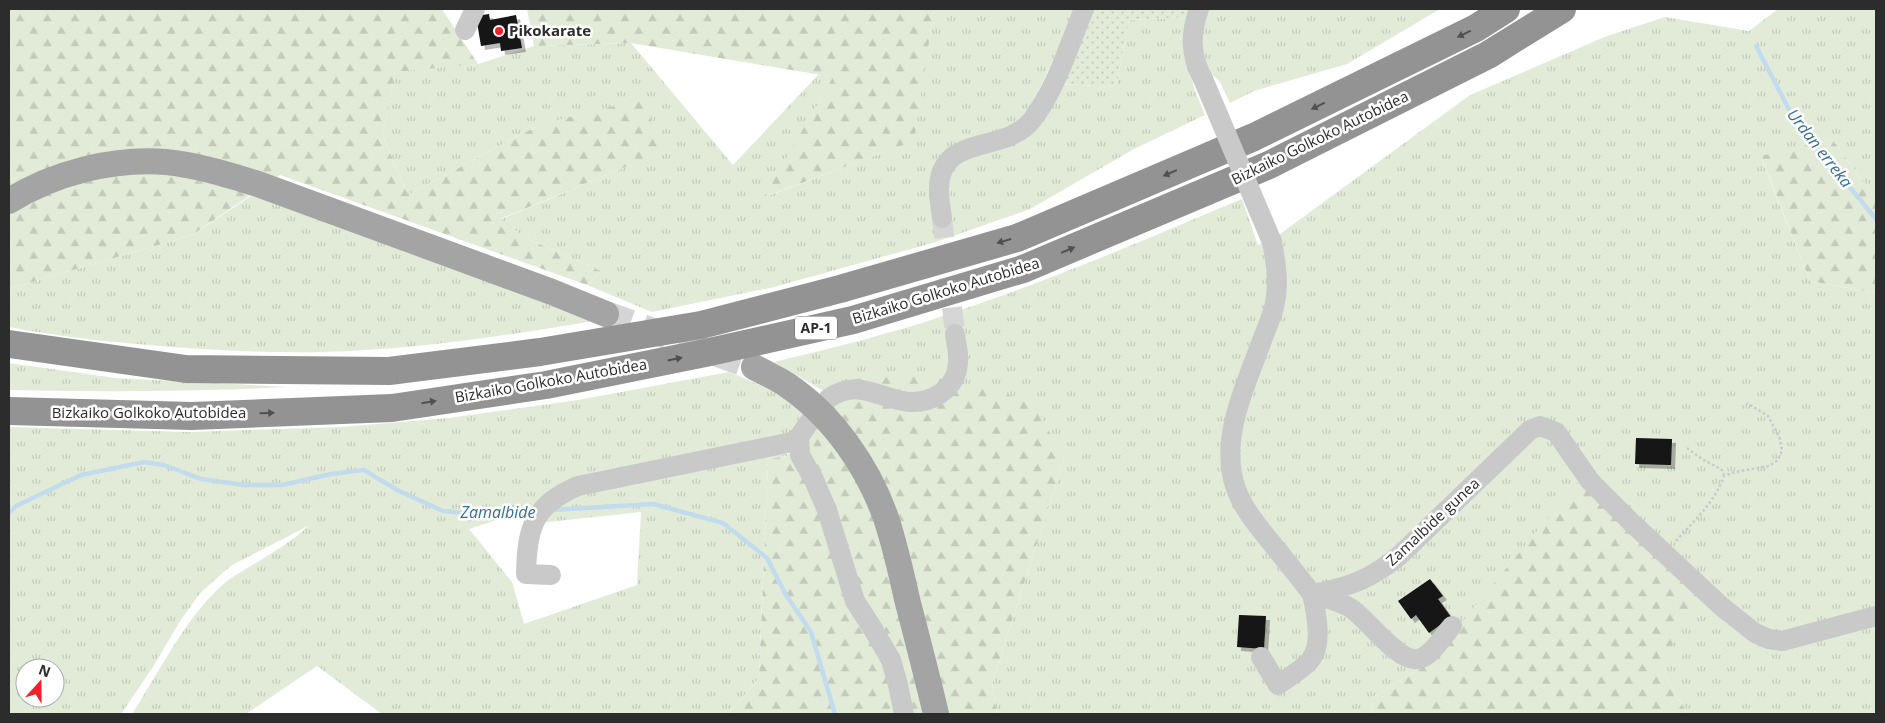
<svg xmlns="http://www.w3.org/2000/svg" width="1885" height="723" viewBox="0 0 1885 723" font-family="'Open Sans',sans-serif">
<style>
.grass{fill:url(#grass-tufts);fill-rule:evenodd}
.forest{fill:url(#forest-firs)}
.garden{fill:url(#garden-dots)}
.lines{fill:none;stroke-linecap:round;stroke-linejoin:round}
.stream{stroke:#c2dced;stroke-width:4.5}
.building{fill:#131313;filter:url(#shadow)}
.minor-tunnel{stroke:#d5d5d5;stroke-width:20;stroke-dasharray:20 10;stroke-linecap:butt}
.major-tunnel{stroke:#d5d5d5;stroke-width:26;stroke-dasharray:26 13;stroke-linecap:butt}
.path{stroke:#c9c9c9;stroke-width:2.5;stroke-dasharray:2.5 2.5;stroke-linecap:butt}
.minor{stroke:#c9c9c9;stroke-width:20}
.major{stroke:#a4a4a4;stroke-width:26}
.highway{stroke:#939393;stroke-width:28}
.minor-bridge{stroke:#c9c9c9;stroke-width:20}
.oneway{fill:#505050}
.poi-dot{fill:#f2202a;stroke:#fff;stroke-width:2}
.labels{text-anchor:middle;stroke-width:5;stroke-linejoin:round;paint-order:stroke}
.shield{fill:#fff;stroke:#6b6b6b;stroke-width:1}
.shield-label{font-size:14px;font-weight:bold;fill:#2c2c2c}
.poi-label{font-size:15px;font-weight:bold;fill:#2c2c2c;stroke:#fff;text-anchor:start}
.street-label{font-size:15px;fill:#2c2c2c;stroke:#fff}
.water-label{font-size:16px;font-style:italic;fill:#356d94;stroke:#fff}
</style>
<defs>
<pattern id="grass-tufts" width="24" height="20" patternUnits="userSpaceOnUse" patternTransform="scale(1.25)"><rect width="24" height="20" fill="#e2ebd8"/><path d="M3 7l-1-3M5 7V3M7 7l1-3M15 17l-1-3M17 17v-4M19 17l1-3" fill="none" stroke="#c2caba"/></pattern>
<pattern id="forest-firs" width="22" height="20" patternUnits="userSpaceOnUse" patternTransform="scale(1.25)"><rect width="22" height="20" fill="#e2ebd8"/><path d="M5 1l3.5 6h-7zM16 11l3.5 6h-7z" fill="#c2caba"/></pattern>
<pattern id="garden-dots" width="8" height="8" patternUnits="userSpaceOnUse" patternTransform="scale(1.25)"><rect width="8" height="8" fill="#e2ebd8"/><path d="M2 2h.1M6 6h.1" fill="none" stroke="#c2caba" stroke-width="1.8" stroke-linecap="round"/></pattern>
<filter id="shadow"><feDropShadow dx="4" dy="4" stdDeviation="0" flood-color="#0004"/></filter>
</defs>
<rect width="100%" height="100%" fill="#fff"/>
<path class="grass" d="M934 9H1076L1030 110 1062 84 1116 87 1129 20 1190 17 1186 52 1194 88 1205 115 1134 149 1030 209 936 242 774 287 652 312 587 285 601 271 528 239 499 220 661 152 541 124 408 195 383 136 395 71 478 64 534 46 631 43 733 165 819 74 834 77 765 197 913 141Z
M1207 9H1440L1347 64 1254 91 1230 103 1220 82 1204 67 1197 33Z
M1778 9H1876V199L1832 139 1761 157 1810 281 1876 293V714H1687L1660 666 1428 663 1372 698 1373 714H997L992 683 1064 459 835 398 774 362C832 348 890 334 946 315 1047 282 1144 240 1242 199L1258 245 1280 234 1470 95 1607 36 1665 17 1749 31Z
M254 194 594 321C504 336 413 350 322 352 264 353 206 350 148 345 101 341 55 336 9 327V289L192 235Z
M9 363 116 378 287 387C194 392 102 392 9 390Z
M729 372C757 383 782 395 806 413L790 435 567 482 551 493 531 509 469 529 512 582 524 624 637 585 641 512 538 523 561 501 588 490 778 451 793 455 768 459 759 678 728 714H382L317 666 246 714H132C160 671 187 614 227 581 233 576 242 572 249 567 265 558 297 538 308 526L232 565 201 592 180 621 153 667 121 714H9V427L189 432 341 427 448 418 578 400ZM25 668H55V698H25Z"/>
<path class="forest" d="M9 9H442L478 64 395 72 383 136 408 195 541 124 643 99 662 152 500 219 528 239 601 271 587 285 280 175 192 235 9 289Z
M527 9H934L914 141 764 197 833 77 631 43 534 46Z
M1832 139 1876 199V293L1810 281 1761 156Z
M930 376 1033 401 1064 459 992 683 997 714H728L759 678 768 459 793 455 849 379Z
M1581 478 1701 597 1660 666 1687 714H1373L1372 698 1428 663Z"/>
<path class="garden" d="M1090 9H1194L1190 17 1129 20 1116 87 1062 84Z"/>
<g class="lines">
<path class="stream" d="M1756 46 1795 121 1876 219
M551 510 653 504 723 523 767 558 786 595 811 632 835 714
M9 513 16 506 81 475 144 462 164 465 201 479 244 485H282L331 474 364 470 399 491 443 511 483 515 534 511"/>
</g>
<path class="building" d="M489 14 490 20 516 15 522 48 501 51 500 43 481 46 476 16Z
M1636 438 1672 439 1671 465 1635 464Z
M1430 579 1443 596 1438 599 1451 617 1429 633 1416 615 1411 619 1398 601Z
M1239 615 1266 616 1264 649 1237 647Z"/>
<g class="lines">
<path class="minor-tunnel" d="M942 218 955 334"/>
<path class="major-tunnel" d="M606 314 754 367"/>
<path class="path" d="M1687 448 1702 459 1722 470 1724 476
M1676 541C1694 521 1715 502 1724 476L1735 472 1769 466 1778 460 1782 451 1780 439 1768 416 1747 403"/>
<path class="minor" d="M1199 9C1190 34 1190 55 1203 79
M465 30 475 9
M942 218C941 209 939 200 939 191 938 132 1005 155 1032 120 1056 89 1069 45 1084 9
M1272 242C1276 263 1279 282 1275 303 1273 314 1268 325 1264 335 1247 383 1218 438 1236 489 1243 508 1257 525 1269 540 1284 558 1298 576 1312 594 1349 587 1369 580 1399 556L1530 430 1540 426 1556 432 1590 481 1632 523 1721 606 1755 633 1769 639 1782 641 1876 616
M829 398C857 379 874 396 903 401 929 406 957 390 958 362 959 353 956 343 955 334
M813 417 799 437 800 455 814 480 827 510 855 601 873 629 891 660 898 685 904 714
M551 575 526 574C527 528 533 505 578 486L792 442 799 437
M1261 657 1278 685C1286 679 1306 667 1311 659 1323 644 1316 611 1312 594 1325 598 1340 601 1352 609 1368 620 1398 662 1417 659 1431 658 1443 636 1452 626"/>
<path class="major" d="M9 201C54 173 112 158 166 162 197 165 228 175 258 184L552 292 606 314
M754 367C765 373 777 378 787 385 833 416 868 467 886 518 895 545 901 572 907 599 917 638 927 676 936 714"/>
<path class="highway" d="M9 344 186 369 389 371 540 352 701 325 840 289 1017 238 1254 137 1476 28 1506 9
M9 411 192 416 392 408 546 385 705 353 853 320 1023 269 1269 165 1488 55 1562 9"/>
<path class="minor-bridge" d="M1203 79 1272 242"/>
</g>
<defs><path id="oneway-solid" d="M-6-.8H1V-3.2L6.5 0L1 3.2V.8H-6Z" transform="scale(1.25)"/></defs>
<g class="oneway">
<use href="#oneway-solid" transform="translate(1464 34) rotate(154)"/>
<use href="#oneway-solid" transform="translate(1318 106) rotate(154)"/>
<use href="#oneway-solid" transform="translate(1170 173) rotate(157)"/>
<use href="#oneway-solid" transform="translate(1004 241) rotate(164)"/>
<use href="#oneway-solid" transform="translate(1068 250) rotate(-23)"/>
<use href="#oneway-solid" transform="translate(675 359) rotate(-11)"/>
<use href="#oneway-solid" transform="translate(429 402) rotate(-9)"/>
<use href="#oneway-solid" transform="translate(267 413) rotate(-2)"/>
</g>
<circle class="poi-dot" cx="499" cy="31" r="5"/>
<g class="labels">
<rect class="shield" x="795" y="316.5" width="42" height="23" rx="4"/>
<g class="shield-label">
<text x="816" y="333">AP-1</text>
</g>
<g class="poi-label">
<text x="509" y="36">Pikokarate</text>
</g>
<g class="street-label">
<text transform="translate(1320 138) rotate(-26)" y="5">Bizkaiko Golkoko Autobidea</text>
<text transform="translate(946 291) rotate(-17)" y="5">Bizkaiko Golkoko Autobidea</text>
<text transform="translate(551 381) rotate(-10)" y="5">Bizkaiko Golkoko Autobidea</text>
<text x="149" y="418">Bizkaiko Golkoko Autobidea</text>
<text transform="translate(1433 522) rotate(-43)" y="5">Zamalbide gunea</text>
</g>
<g class="water-label">
<text transform="translate(1820 148) rotate(52)" y="6">Urdan erreka</text>
<text x="498" y="518">Zamalbide</text>
</g>
</g>
<rect width="1885" height="723" fill="none" stroke="#2c2c2c" stroke-width="20"/>
<g transform="translate(40 683) rotate(21)"><circle r="24" fill="#ffffff" stroke="#ababab"/>
<path d="M0-4L9 19L0 12L-9 19Z" fill="#f2202a"/>
<text y="-8" font-size="14" font-weight="bold" text-anchor="middle" fill="#2c2c2c">N</text>
</g>
</svg>
